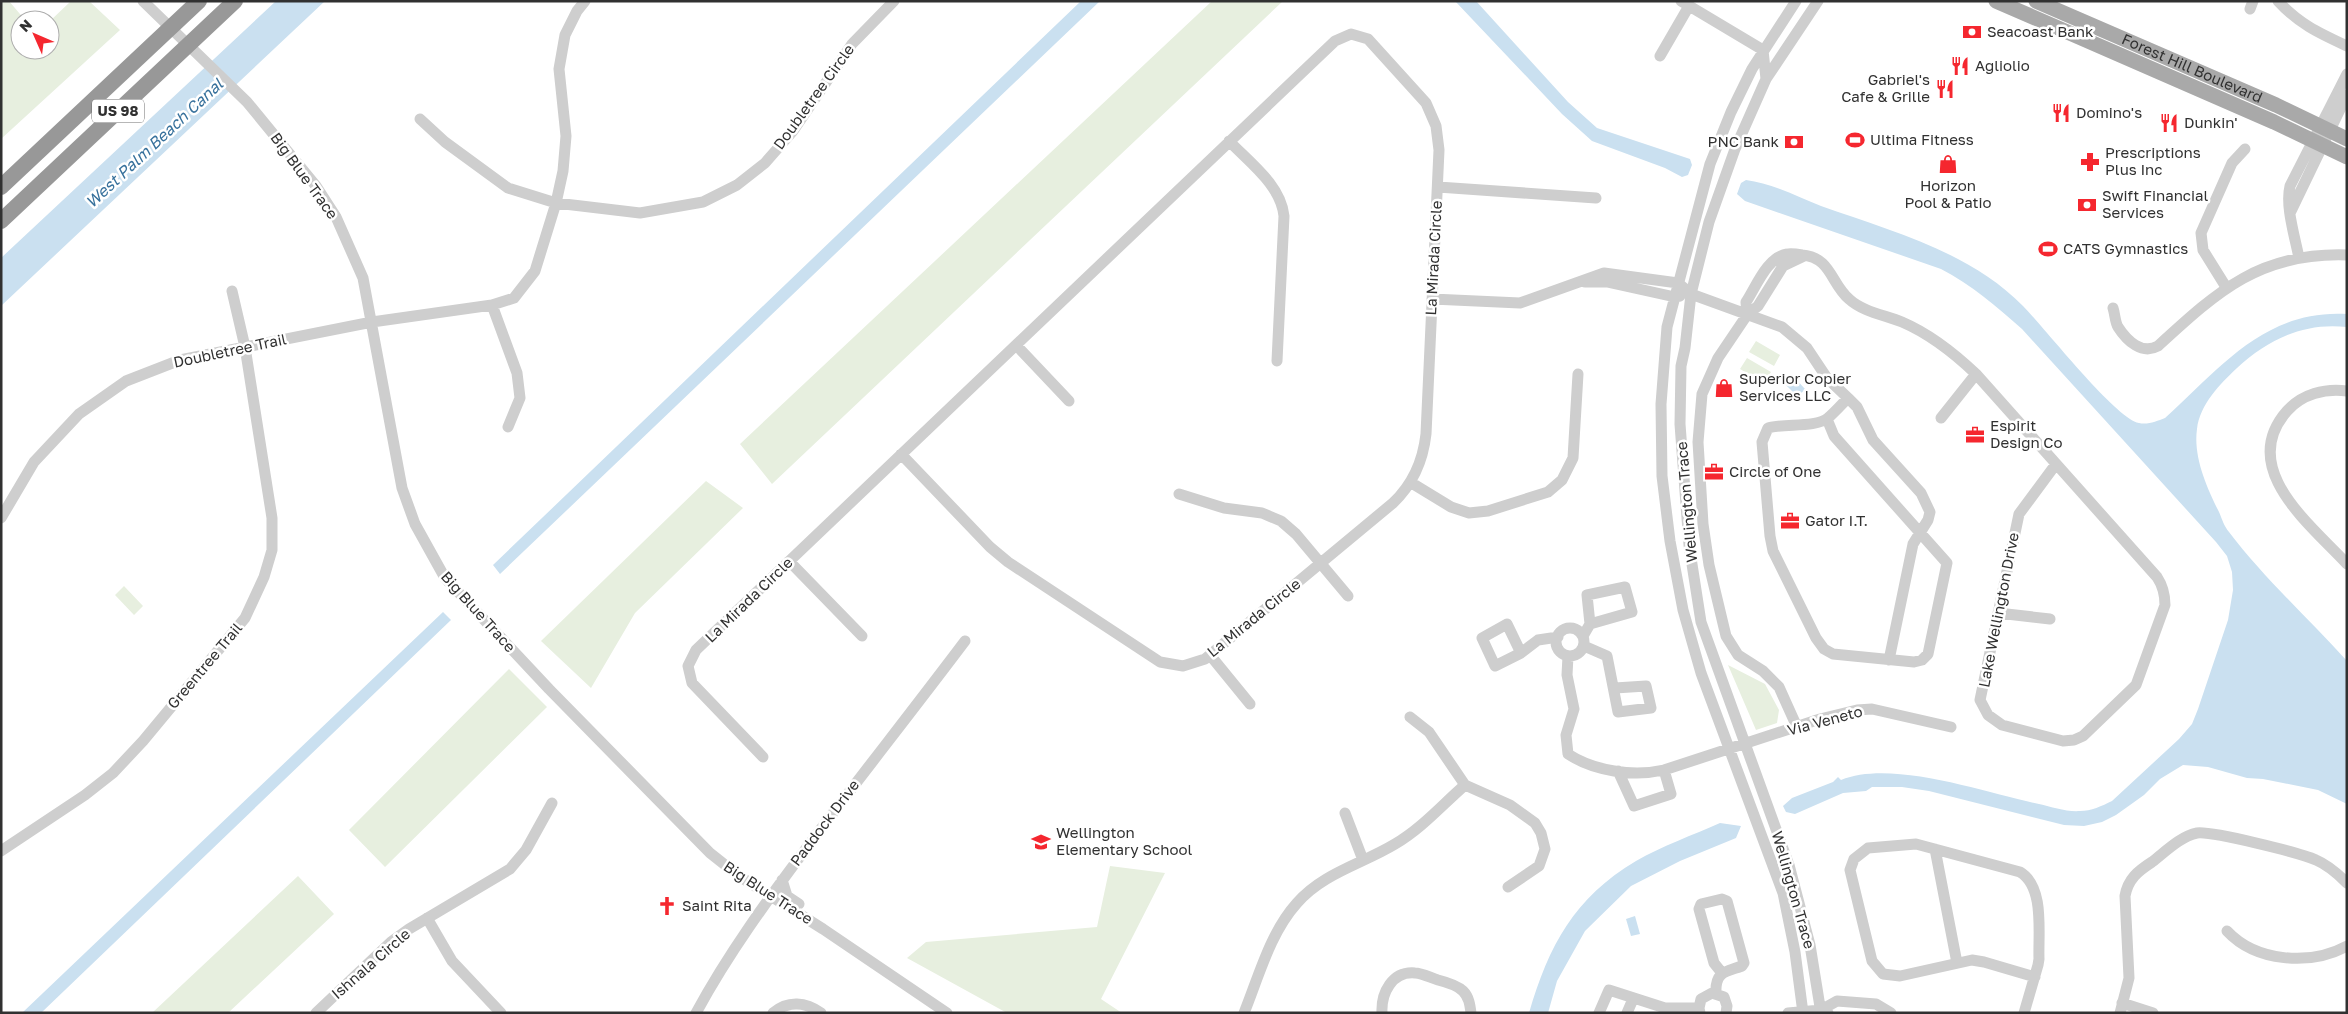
<svg xmlns="http://www.w3.org/2000/svg" width="2348" height="1014" viewBox="0 0 2348 1014" font-family="'Golos Text',sans-serif">
<style>
.green{fill:#e7efdf}
.water{fill:#cae0f0}
.lines{fill:none;stroke-linecap:round;stroke-linejoin:round}
.minor{stroke:#cecece;stroke-width:11}
.major{stroke:#a9a9a9;stroke-width:15}
.highway{stroke:#989898;stroke-width:16}
.labels{text-anchor:middle;stroke-width:5;stroke-linejoin:round;paint-order:stroke}
.shield{fill:#fff;stroke:#6f6f6f;stroke-width:1}
.shield-label{font-size:14px;font-weight:bold;fill:#313131}
.poi-label{font-size:15px;fill:#313131;stroke:#fff;text-anchor:start}
.street-label{font-size:15px;fill:#313131;stroke:#fff}
.water-label{font-size:16px;font-style:italic;fill:#37719c;stroke:#fff}
</style>
<rect width="100%" height="100%" fill="#fff"/>
<path class="green" d="M1 1H9L25 20H20V50H50V21L71 1H89L120 30 1 139Z
M1212 1H1283L772 484 740 444Z
M1756 341 1780 355 1774 366 1749 352Z
M1747 358 1771 372 1764 383 1740 369Z
M706 481 743 508 635 613 591 688 541 641Z
M124 586 143 606 134 615 115 595Z
M1728 665 1765 684 1779 710 1777 723 1756 730Z
M509 669 547 707 385 867 349 830Z
M1110 866 1165 873 1101 999 1122 1013H1007L907 958 926 942 1097 927Z
M298 876 334 914 228 1013H152Z"/>
<path class="water" d="M276 1H325L1 306V258Z
M1081 1H1100L500 574 493 565Z
M1455 1H1476L1568 102 1597 128 1690 159 1692 165 1688 175 1682 177 1665 168 1592 141 1562 114Z
M1746 180C1771 183 1798 197 1821 206 1891 231 1969 251 2023 306 2045 328 2115 418 2139 423 2148 425 2157 421 2165 418 2220 368 2265 309 2347 314V327C2305 322 2268 339 2237 368 2220 384 2200 404 2197 429 2193 457 2207 488 2219 512 2222 519 2224 526 2229 532 2264 578 2308 618 2347 661V804L2318 790 2263 779 2247 778 2208 767 2183 765 2160 779 2144 795 2116 815 2102 822 2084 826 2064 825 1929 791 1902 787H1872L1866 791 1843 793 1795 814 1786 812 1783 806 1792 798 1833 782 1838 777 1841 780C1892 759 1986 793 2039 804 2052 807 2066 812 2080 811 2091 811 2102 806 2112 801L2179 739 2192 724 2198 709 2228 620 2233 590 2232 572 2227 556 2216 542 2022 329C1996 306 1972 285 1941 269L1745 201 1737 194 1741 183Z
M1793 376 1805 389 1798 397 1785 384Z
M443 612 451 620 41 1013H22Z
M1720 823 1741 826 1736 838 1680 861 1631 886 1585 931 1557 981 1548 1013H1529C1549 945 1574 898 1636 861 1662 846 1693 835 1720 823Z
M1635 916 1640 934 1631 936 1626 919Z"/>
<g class="lines">
<path class="minor" d="M143 1 247 102 316 186 336 217 363 278 402 488 415 524 445 578 549 689 710 853 739 876 823 929 947 1013
M1681 1 1763 50 1766 79
M1796 1 1752 69 1731 112 1710 164 1667 327 1661 404 1662 476 1670 541 1683 610 1701 673 1783 893 1795 952 1803 1013
M1818 1 1766 79 1735 149 1709 222 1691 294 1685 348 1681 366 1680 424 1689 545 1701 622 1789 865 1810 945 1821 1013
M2278 1C2299 24 2319 33 2347 46
M2250 9 2253 1
M1660 56 1689 6
M420 119 445 142 508 188 556 203 640 213 703 202 737 185 765 163 793 131 852 44 894 1
M1229 141C1249 162 1281 185 1284 216L1277 361
M1438 187 1596 198
M2291 211 2347 95
M2299 258C2295 237 2285 206 2290 186L2347 74
M1585 282H1607L1675 297 1680 296
M2226 287 2203 250 2201 233 2232 163 2245 149
M1432 299 1520 303 1604 273 1678 283 1691 294 1782 327 1807 348 1827 378 1848 398C1842 404 1835 412 1828 418 1815 428 1785 423 1768 428L1762 442 1770 536 1773 551 1816 638 1824 649 1833 654 1914 662 1922 660 1928 654 1947 563 1834 436 1827 419
M492 305 517 373 520 398 508 427
M2113 308C2115 314 2115 322 2118 327 2127 341 2142 355 2158 346 2218 291 2260 252 2347 255
M1747 315 1746 302C1756 287 1767 257 1787 254 1791 253 1797 254 1802 255 1831 257 1831 284 1849 299 1863 312 1885 315 1902 322 1930 334 1954 353 1976 374L2157 577C2163 586 2165 594 2165 605L2136 685 2083 736 2074 740 2063 741 2002 725 1988 715 1980 700 2019 514 2056 464
M1016 345 1069 401
M2347 391C2325 388 2302 394 2287 411 2237 468 2310 524 2347 564
M1848 398 1857 407 1873 440 1921 493 1930 512 1928 520 1913 544 1889 660
M1941 418 1976 374
M1410 482 1451 507 1469 513 1488 511 1548 492 1562 480 1573 458 1578 374
M1179 494 1224 508 1262 513 1281 521 1296 534 1348 596
M1 518 34 462 79 414 126 381 180 360 372 322 492 305 514 298 535 271 556 203 563 171 566 136 559 69 565 35 577 11 585 1
M789 561 862 636
M1998 613 2050 619
M1556 642a14 14 0 1 1 28 0a14 14 0 1 1-28 0Z
M1583 636 1590 624 1587 595 1625 587 1632 612 1590 624
M1584 646 1607 656 1618 712 1651 708 1646 686 1615 688
M1521 653 1507 624 1482 638 1495 666 1521 653 1538 640 1558 637
M1210 655 1250 704
M1568 656 1567 675 1574 709 1566 735 1568 754C1594 771 1633 777 1664 770L1820 719 1857 710 1872 709 1951 727
M1410 717 1429 732 1465 785 1510 805 1535 823 1541 833 1545 849 1539 866 1508 887
M1797 727 1779 687 1763 671 1738 655 1726 636 1709 565 1703 524 1698 442 1702 394 1718 358 1747 315 1758 306 1783 266 1804 256
M763 757 692 683 688 666 696 650 1335 41 1351 34 1368 39 1426 103 1436 126 1439 150 1426 434C1423 461 1413 484 1393 503L1205 659 1183 666 1160 662 1008 562 990 547 901 454
M1618 771 1634 806 1671 794 1664 770
M1345 813 1363 860
M1935 849 1957 963
M1 851 85 795 113 773 143 741 245 618 264 577 272 550V518L245 347 232 291
M782 880 787 896 799 904
M427 918 452 961 501 1013
M2227 931C2256 962 2310 966 2347 946
M1716 993C1715 971 1726 972 1742 966L1744 963 1727 901 1722 899 1701 904 1699 909 1714 963 1722 973
M2122 1003 2153 1013
M1821 1010 1837 1001 1876 1004 1891 1013
M316 1013 391 942 409 929 510 869 526 850 552 803
M696 1013C728 954 768 899 808 846 860 777 913 710 965 641
M773 1013C788 1000 806 1002 821 1013
M1244 1013C1259 976 1270 933 1297 903 1323 873 1362 864 1395 844 1421 829 1442 805 1465 785
M1382 1013C1381 993 1392 971 1415 973 1422 973 1431 978 1438 980 1446 982 1457 985 1463 991 1469 997 1470 1005 1471 1013
M1599 1013 1609 990 1665 1008H1699
M1627 1013 1633 999
M1700 1013 1699 1008 1701 999 1712 993 1724 997 1727 1006 1726 1013
M1788 1013 1821 1010 1828 1013
M2024 1013 2038 965 2039 959C2038 933 2045 887 2020 872L1916 844 1868 848 1854 859 1850 870 1872 961 1883 974 1900 976 1972 960 1984 962 2035 977
M2120 1013 2129 978 2125 896C2128 879 2138 871 2152 862 2165 852 2181 836 2197 833 2212 831 2301 853 2316 860 2328 865 2338 874 2347 883"/>
<g class="major">
<path d="M1996 1 2274 122 2347 157"/>
<path id="s1" d="M2036 1 2276 105 2347 139"/>
</g>
<path class="highway" d="M1 187 199 1
M1 221 235 1"/>
</g>
<defs>
<g id="bank-bare" transform="scale(1.5)"><path d="M-6-4H6V4H-6ZM0-2.3a2.3 2.3 0 1 0 0 4.6a2.3 2.3 0 1 0 0-4.6Z" fill="#f5272f" stroke="#fff" stroke-width="2.5" paint-order="stroke"/></g>
<g id="restaurant-bare" transform="scale(1.5)"><path d="M-5-6h1v4h1v-4h1v4h1v-4h1v5L-1.5 .5V6h-2V.5L-5-1ZM5-6V6H3V1.5H1.5Q1.5-4 5-6Z" fill="#f5272f" stroke="#fff" stroke-width="2.5" paint-order="stroke"/></g>
<g id="stadium-bare" transform="scale(1.5)"><path d="M0-5a6.5 5 0 1 0 0 10a6.5 5 0 1 0 0-10ZM-3.5-1.8h7v3.6h-7Z" fill="#f5272f" stroke="#fff" stroke-width="2.5" paint-order="stroke"/></g>
<g id="pharmacy-bare" transform="scale(1.5)"><path d="M-2-6h4v4h4v4h-4v4h-4v-4h-4v-4h4Z" fill="#f5272f" stroke="#fff" stroke-width="2.5" paint-order="stroke"/></g>
<g id="shop-bare" transform="scale(1.5)"><path d="M-5-2.5h2.3a2.7 3.5 0 0 1 5.4 0H5L5.5 6h-11ZM-1.5-2.5h3a1.5 2.3 0 0 0-3 0Z" fill="#f5272f" stroke="#fff" stroke-width="2.5" paint-order="stroke"/></g>
<g id="office-bare" transform="scale(1.5)"><path d="M-6-3h4V-5.5h4V-3h4V5H-6ZM-1-4.5V-3h2v-1.5ZM-6 0V1H6V0Z" fill="#f5272f" stroke="#fff" stroke-width="2.5" paint-order="stroke"/></g>
<g id="school-bare" transform="scale(1.5)"><path d="M0-5L7-2L0 1L-7-2ZM-4 1L0 2.5L4 1V4Q0 6-4 4Z" fill="#f5272f" stroke="#fff" stroke-width="2.5" paint-order="stroke"/></g>
<g id="church-bare" transform="scale(1.5)"><path d="M-1.2-6h2.4v3.5h3.3v2.4h-3.3V6h-2.4V-.1h-3.3v-2.4h3.3Z" fill="#f5272f" stroke="#fff" stroke-width="2.5" paint-order="stroke"/></g>
</defs>
<g fill-rule="evenodd">
<use href="#bank-bare" x="1972" y="32"/>
<use href="#restaurant-bare" x="1960" y="66"/>
<use href="#restaurant-bare" x="1945" y="89"/>
<use href="#restaurant-bare" x="2061" y="113"/>
<use href="#restaurant-bare" x="2169" y="123"/>
<use href="#stadium-bare" x="1855" y="140"/>
<use href="#bank-bare" x="1794" y="142"/>
<use href="#pharmacy-bare" x="2090" y="162"/>
<use href="#shop-bare" x="1948" y="164"/>
<use href="#bank-bare" x="2087" y="205"/>
<use href="#stadium-bare" x="2048" y="249"/>
<use href="#shop-bare" x="1724" y="388"/>
<use href="#office-bare" x="1975" y="435"/>
<use href="#office-bare" x="1714" y="472"/>
<use href="#office-bare" x="1790" y="521"/>
<use href="#school-bare" x="1041" y="842"/>
<use href="#church-bare" x="667" y="906"/>
</g>
<g class="labels">
<rect class="shield" x="92" y="99.5" width="52" height="23" rx="4"/>
<g class="shield-label">
<text x="118" y="116">US 98</text>
</g>
<g class="poi-label">
<text x="1987" y="37">Seacoast Bank</text>
<text x="1975" y="71">Agliolio</text>
<text x="1930" y="85" text-anchor="end">Gabriel's<tspan x="1930" dy="17">Cafe &amp; Grille</tspan></text>
<text x="2076" y="118">Domino's</text>
<text x="2184" y="128">Dunkin'</text>
<text x="1870" y="145">Ultima Fitness</text>
<text x="1779" y="147" text-anchor="end">PNC Bank</text>
<text x="2105" y="158">Prescriptions<tspan x="2105" dy="17">Plus Inc</tspan></text>
<text x="1948" y="191" text-anchor="middle">Horizon<tspan x="1948" dy="17">Pool &amp; Patio</tspan></text>
<text x="2102" y="201">Swift Financial<tspan x="2102" dy="17">Services</tspan></text>
<text x="2063" y="254">CATS Gymnastics</text>
<text x="1739" y="384">Superior Copier<tspan x="1739" dy="17">Services LLC</tspan></text>
<text x="1990" y="431">Espirit<tspan x="1990" dy="17">Design Co</tspan></text>
<text x="1729" y="477">Circle of One</text>
<text x="1805" y="526">Gator I.T.</text>
<text x="1056" y="838">Wellington<tspan x="1056" dy="17">Elementary School</tspan></text>
<text x="682" y="911">Saint Rita</text>
</g>
<g class="street-label">
<text dy="5" stroke="none"><textPath href="#s1" startOffset="170">Forest Hill Boulevard</textPath></text>
<text transform="translate(814 97) rotate(-54)" y="5">Doubletree Circle</text>
<text transform="translate(304 176) rotate(54)" y="5">Big Blue Trace</text>
<text transform="translate(1434 258) rotate(-87)" y="5">La Mirada Circle</text>
<text transform="translate(230 351) rotate(-12)" y="5">Doubletree Trail</text>
<text transform="translate(1687 502) rotate(-95)" y="5">Wellington Trace</text>
<text transform="translate(749 600) rotate(-44)" y="5">La Mirada Circle</text>
<text transform="translate(1999 610) rotate(-79)" y="5">Lake Wellington Drive</text>
<text transform="translate(478 612) rotate(48)" y="5">Big Blue Trace</text>
<text transform="translate(1254 618) rotate(-39)" y="5">La Mirada Circle</text>
<text transform="translate(205 666) rotate(-50)" y="5">Greentree Trail</text>
<text transform="translate(1825 721) rotate(-15)" y="5">Via Veneto</text>
<text transform="translate(825 823) rotate(-53)" y="5">Paddock Drive</text>
<text transform="translate(1793 890) rotate(74)" y="5">Wellington Trace</text>
<text transform="translate(768 893) rotate(33)" y="5">Big Blue Trace</text>
<text transform="translate(371 964) rotate(-41)" y="5">Ishnala Circle</text>
</g>
<g class="water-label">
<text transform="translate(154 143) rotate(-43)" y="6">West Palm Beach Canal</text>
</g>
</g>
<rect width="2348" height="1014" fill="none" stroke="#313131" stroke-width="5"/>
<g transform="translate(35 35) rotate(315)"><circle r="24" fill="#ffffff" stroke="#adadad"/>
<path d="M0-4L9 19L0 12L-9 19Z" fill="#f5272f"/>
<text y="-8" font-size="14" font-weight="bold" text-anchor="middle" fill="#313131">N</text>
</g>
</svg>
